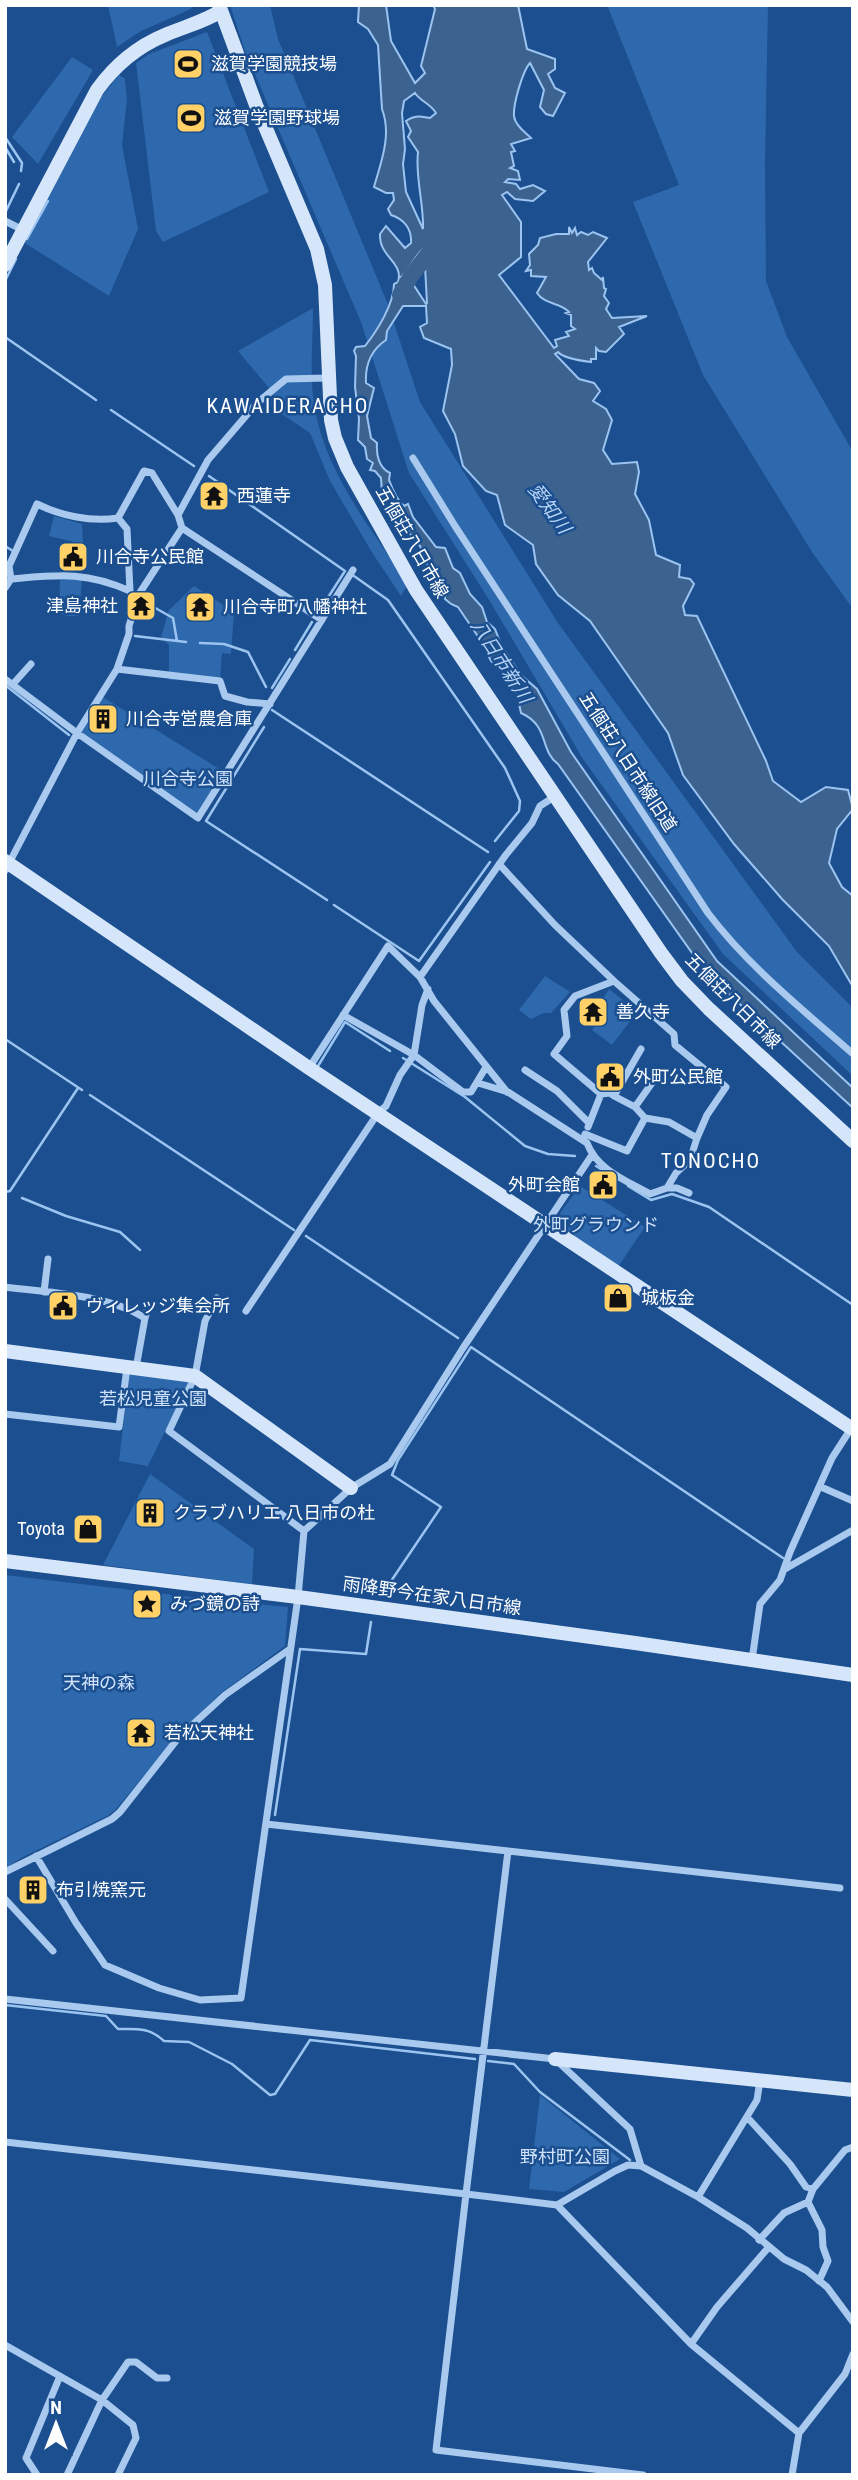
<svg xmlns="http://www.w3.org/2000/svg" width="858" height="2480" viewBox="0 0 858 2480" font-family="'Roboto Condensed','Noto Sans JP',sans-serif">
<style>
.green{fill:#2e69ad}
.water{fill:#3c6290;stroke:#9cc4f0;stroke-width:2;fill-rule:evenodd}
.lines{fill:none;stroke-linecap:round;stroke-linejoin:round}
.stream{stroke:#9cc4f0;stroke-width:2.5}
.river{stroke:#3c6290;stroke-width:16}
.street{stroke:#a9c9ee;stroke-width:7}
.secondary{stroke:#d6e6fa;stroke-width:14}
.labels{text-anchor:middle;stroke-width:5;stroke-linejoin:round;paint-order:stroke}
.poi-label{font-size:18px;fill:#fff;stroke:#1b4f8f;text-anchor:start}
.street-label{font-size:18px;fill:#fff;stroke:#1b4f8f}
.park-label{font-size:18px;fill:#cfe3fa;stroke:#1b4f8f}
.water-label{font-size:19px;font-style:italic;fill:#b5d3f5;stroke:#1b4f8f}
.quarter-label{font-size:21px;letter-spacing:2px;fill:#fff;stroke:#1b4f8f}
</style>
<rect width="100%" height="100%" fill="#1b4f8f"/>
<path class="green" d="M108 5H193L191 9 141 31 117 47Z
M230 5H270L278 39 387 302 420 402 558 623 797 952 853 1008V1076L723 954 583 759 491 603 409 473 361 322 245 51Z
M607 5H768L765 162 766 281 787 337 853 452V609L812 552 703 375 633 202 679 185Z
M207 32 269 192 163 242 156 231 136 63 149 54Z
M72 57 93 70 38 164 12 137Z
M119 75 125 79 127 99 122 145 138 229 109 296 20 240 102 96Z
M313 308C313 341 309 378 315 410 327 475 372 530 408 584L401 596 373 554 330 481 310 433 267 404 274 394 238 351Z
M54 516 82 524 83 544 49 536Z
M60 579H82L79 616H66L59 613Z
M194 586 234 612 231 654 222 653 220 681 169 680V645L161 637 169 610Z
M101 696 226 773 198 818 77 733Z
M545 976 570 992 551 1013H544L531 1019 519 1010Z
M609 989 637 1012 612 1045 592 1030 607 1012 599 1005Z
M580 1186 645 1227 618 1267 552 1224Z
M130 1370 191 1378 148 1466 119 1461Z
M150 1474 254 1549 252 1584 103 1565Z
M5 1575 224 1601 288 1607 285 1646 221 1693 177 1735 117 1808 109 1815 21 1858 5 1869Z
M540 2095 620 2159 564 2192 529 2189Z"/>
<path class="water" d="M359 5H386L391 41 415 83 425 73 421 66 435 9 433 5H518L527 49 555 59V69L548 74 555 88 565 93 553 116 546 114 540 107 544 90 530 63C523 70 513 104 514 116 515 125 525 132 531 138L511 144 515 151 511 152 514 166 510 168 518 171 520 180 508 179 505 182 516 184 520 189 533 185 545 191 533 201 515 199 507 192 502 195 521 222V257L499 275 554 348 557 346 555 340 569 336 566 332 575 329 571 326V315L566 313 569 312C560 302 545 305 537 293L546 277 531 276V270L526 271 530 265 529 254 538 245 540 238 556 234H569V227L572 233 575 228 577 235 581 232 588 235 593 232 607 238 588 262 589 270 592 268 594 273 602 280 603 277 604 288 606 289 604 296 609 303 606 309 612 318 647 316 619 327 624 334 606 352 599 351 596 348V359H591V362C583 361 563 358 558 352L555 354 579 379 594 383 600 391 593 401 606 409 612 420 603 450 612 464 637 462 639 472 635 494 649 520 656 555 680 565 679 577 690 579 694 584 683 606 685 615 697 616 766 761 773 781 801 802 826 787 848 790 853 809 837 829 829 863 842 887 853 896V987L829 946 782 899 734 844 683 775 668 733 590 621 558 595 536 564 533 545 505 525 497 495 486 491 463 466 455 434 443 411 452 365 451 349 424 338 420 327 427 323 426 306H403L387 331 386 340C371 350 365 365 366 383L374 388 367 416 371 438 377 443C376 455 379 468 390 473L389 480C392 488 398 501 404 506L408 504 413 517 436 547 445 548 453 568 460 573 470 594 482 607 487 622 495 629 502 647 522 676 537 689 571 752 717 961 853 1088V1108L707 974 558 764C539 750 550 726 521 713L517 694 501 671 491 661 479 638 458 607 451 604 445 599V588L434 581 420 546 409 533 407 524 401 521C402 509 391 501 382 493L381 478 375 471 370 470 373 463 367 459 365 447 358 440 359 419 355 387 356 356 354 351 356 347 365 346C377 331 394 304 394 284L398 282C403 266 387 259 382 246 380 242 380 238 380 234L386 226 405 248 411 243C412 229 404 219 391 215L388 209 394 200 393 193H386L374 187C381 162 392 135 382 109L378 45 368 29 358 22ZM415 93C421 102 430 103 436 113L430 118C421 116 415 115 406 121L411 131 408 137 418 152C415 177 424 204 423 229L406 192 403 164 405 149 402 113 404 101ZM424 248 427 303 426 304 413 284 415 278 401 277C410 269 415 255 424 248Z"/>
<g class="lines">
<path class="stream" d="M5 137 22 163 21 171
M5 147 14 162
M5 213 19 184
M27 239 48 201
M5 281 16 259
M5 337 96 400
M111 410 194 466
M209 476 345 571 318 613
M5 546 13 551
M354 576 388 600 505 768 520 801 519 811 495 841
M143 601 173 618 177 641
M135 636 186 642
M200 643 224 644 248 652 266 687
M295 650 312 622
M5 685 69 735
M272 688 290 659
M272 710 488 852
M264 727 206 821 327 900
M334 905 419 961 490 862
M5 1039 82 1090
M403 1058 465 1097 525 1146 548 1154 575 1156
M318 1066 345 1022 390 1051
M90 1095 294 1230
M596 1166 607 1173
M628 1186 651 1200 672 1194 709 1207 853 1305
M5 1192 10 1191 78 1088
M22 1198 66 1216 120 1232 140 1250
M306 1236 458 1338
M381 1596 441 1507 392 1475 398 1460 471 1347 783 1558
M275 1815 300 1649 366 1654 371 1622
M5 2005 106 2016 118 2029C137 2029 149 2027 164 2041L189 2042 232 2064 270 2095 275 2094 310 2040 475 2059
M488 2061 514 2064 540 2092 630 2160"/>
<path class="river" d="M400 295 411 276 438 241"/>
<path class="street" d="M5 221 23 230
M413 458 455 526 708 913C749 967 802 1009 853 1054
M178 515 208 460 257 403 286 379 327 378
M11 579C58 575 85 571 130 591L127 529 118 518
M5 588 11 579 9 566 37 504C61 516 91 522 118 518L144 471 152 473 178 515 182 528 322 620
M117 669 220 681 225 696 247 702 270 704
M5 679 77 733 198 818 353 570
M13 684 31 664
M499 864 555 925 614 981 575 996 564 1010 567 1036 554 1054 601 1094 610 1093 614 1096
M5 871 77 733 117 669 129 634V626L139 594 182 528
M343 1015 414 1055 463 1092H471L486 1067
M309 1068 388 946 420 977
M525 1070 557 1091 589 1123
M478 1083 508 1092 587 1143C597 1170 627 1181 650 1194L667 1188 676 1173 690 1160 697 1138 707 1115 726 1087 675 1045 674 1034 614 981
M507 1092 434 1001 420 977 505 856 532 823 540 806 554 797
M635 1107 659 1073
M645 1118 669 1122 697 1138
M588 1127 601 1094
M585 1134 627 1151 645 1118 635 1107 614 1096 641 1049
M667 1188H677L689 1193
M5 1287C49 1293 107 1294 145 1318L136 1368
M44 1292 48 1259
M217 1298 205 1321 195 1376 169 1431 304 1531
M246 1311 378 1113 386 1106 400 1075 414 1055 422 1005 428 989
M145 1318 149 1304
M5 1414 119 1427 127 1368
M821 1487 853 1501
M785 1569 853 1530
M752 1660 760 1604 780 1580 790 1552 832 1458 852 1427
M508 1851 840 1888
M36 1856 76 1923 105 1965 159 1988 200 2000 241 1998 298 1597 304 1531 351 1488 390 1464 463 1348 592 1155
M5 1872 112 1819 120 1812 179 1737 225 1695 290 1649
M5 1899 53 1951
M5 1999 555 2059 630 2129 641 2166
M747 2117 790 2164 806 2187 813 2189
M5 2142 466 2194 508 1851 266 1824
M698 2197 757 2100 760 2080
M808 2202 822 2230 823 2247 828 2261 819 2281
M557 2205 691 2344 799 2433
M759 2240 784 2213 808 2202 813 2189 845 2150 853 2147
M691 2344 717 2307 768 2248
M5 2345 102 2400 133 2425 136 2438 118 2475
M37 2475 26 2458 60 2376
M67 2475 102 2400 128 2362H136L157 2378H167
M643 2475 436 2450 466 2194 557 2205 615 2171 628 2165 641 2166 698 2197 747 2228 784 2259 806 2270 827 2287 853 2322
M792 2475 799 2433 845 2374 853 2354"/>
<path class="secondary" d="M219 5 256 105 317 249 325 285 331 420 335 438 347 467 416 590 661 953 682 981 709 1009 853 1141
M5 265 97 90C115 65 136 47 165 35 183 27 204 22 221 11
M5 861 309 1068 851 1428
M5 1351 195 1376 351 1488
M5 1561 298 1597 635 1643 853 1675
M555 2059 853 2090"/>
</g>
<defs>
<g id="stadium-square" transform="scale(1.575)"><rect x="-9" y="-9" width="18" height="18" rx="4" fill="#ffd166" stroke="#1b4f8f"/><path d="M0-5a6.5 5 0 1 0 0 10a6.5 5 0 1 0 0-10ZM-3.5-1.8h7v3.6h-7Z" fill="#111"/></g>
<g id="temple-square" transform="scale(1.575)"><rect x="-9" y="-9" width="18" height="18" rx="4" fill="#ffd166" stroke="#1b4f8f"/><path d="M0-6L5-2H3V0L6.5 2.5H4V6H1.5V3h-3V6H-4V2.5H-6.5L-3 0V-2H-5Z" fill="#111"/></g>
<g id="civic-square" transform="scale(1.575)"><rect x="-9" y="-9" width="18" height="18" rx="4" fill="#ffd166" stroke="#1b4f8f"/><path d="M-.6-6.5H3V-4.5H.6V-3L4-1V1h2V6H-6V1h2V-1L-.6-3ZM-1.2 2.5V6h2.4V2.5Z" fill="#111"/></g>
<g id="building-square" transform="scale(1.575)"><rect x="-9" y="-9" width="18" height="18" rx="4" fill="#ffd166" stroke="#1b4f8f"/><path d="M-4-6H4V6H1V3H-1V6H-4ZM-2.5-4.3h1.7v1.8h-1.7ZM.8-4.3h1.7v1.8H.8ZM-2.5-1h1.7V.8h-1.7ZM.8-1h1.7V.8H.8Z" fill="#111"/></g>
<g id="shop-square" transform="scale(1.575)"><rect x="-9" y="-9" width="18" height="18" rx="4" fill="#ffd166" stroke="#1b4f8f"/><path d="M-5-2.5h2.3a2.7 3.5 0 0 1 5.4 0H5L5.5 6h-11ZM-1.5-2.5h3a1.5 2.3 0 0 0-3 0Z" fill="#111"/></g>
<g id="sight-square" transform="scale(1.575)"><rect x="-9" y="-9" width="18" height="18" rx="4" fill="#ffd166" stroke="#1b4f8f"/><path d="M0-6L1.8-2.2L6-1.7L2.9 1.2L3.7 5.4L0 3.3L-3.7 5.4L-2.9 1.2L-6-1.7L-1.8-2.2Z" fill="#111"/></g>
</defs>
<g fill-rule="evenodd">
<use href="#stadium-square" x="188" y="64"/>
<use href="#stadium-square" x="191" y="118"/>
<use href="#temple-square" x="214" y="496"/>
<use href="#civic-square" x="73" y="557"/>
<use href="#temple-square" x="141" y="606"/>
<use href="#temple-square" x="200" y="607"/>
<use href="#building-square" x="103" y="719"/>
<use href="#temple-square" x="593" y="1012"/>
<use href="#civic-square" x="610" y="1077"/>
<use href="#civic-square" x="603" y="1185"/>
<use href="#shop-square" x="618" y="1298"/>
<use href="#civic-square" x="63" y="1306"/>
<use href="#building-square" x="150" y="1513"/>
<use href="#shop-square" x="88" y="1529"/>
<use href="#sight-square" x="147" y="1604"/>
<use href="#temple-square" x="141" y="1733"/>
<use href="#building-square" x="33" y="1890"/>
</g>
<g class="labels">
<g class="poi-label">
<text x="211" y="70">滋賀学園競技場</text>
<text x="214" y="124">滋賀学園野球場</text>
<text x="237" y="502">西蓮寺</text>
<text x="96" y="563">川合寺公民館</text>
<text x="118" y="612" text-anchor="end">津島神社</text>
<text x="223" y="613">川合寺町八幡神社</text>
<text x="126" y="725">川合寺営農倉庫</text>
<text x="616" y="1018">善久寺</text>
<text x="633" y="1083">外町公民館</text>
<text x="580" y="1191" text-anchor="end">外町会館</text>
<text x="641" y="1304">城板金</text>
<text x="86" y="1312">ヴィレッジ集会所</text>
<text x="173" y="1519">クラブハリエ 八日市の杜</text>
<text x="65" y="1535" text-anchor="end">Toyota</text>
<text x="170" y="1610">みづ鏡の詩</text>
<text x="164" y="1739">若松天神社</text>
<text x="56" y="1896">布引焼窯元</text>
</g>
<g class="street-label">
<text transform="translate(412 542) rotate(60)" y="6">五個荘八日市線</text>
<text transform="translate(628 762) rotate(57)" y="6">五個荘八日市線旧道</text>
<text transform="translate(733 1001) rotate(45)" y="6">五個荘八日市線</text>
<text transform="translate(432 1596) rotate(8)" y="6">雨降野今在家八日市線</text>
</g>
<g class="park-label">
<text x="188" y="785">川合寺公園</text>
<text x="596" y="1231">外町グラウンド</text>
<text x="153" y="1405">若松児童公園</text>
<text x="99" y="1689">天神の森</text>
<text x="565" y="2163">野村町公園</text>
</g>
<g class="water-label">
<text transform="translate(550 508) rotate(54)" y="7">愛知川</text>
<text transform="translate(502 661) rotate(57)" y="7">八日市新川</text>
</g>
<g class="quarter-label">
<text x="288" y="413">KAWAIDERACHO</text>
<text x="711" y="1168">TONOCHO</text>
</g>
</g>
<rect width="858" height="2480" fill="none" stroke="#ffffff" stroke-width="14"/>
<g transform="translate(56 2424)" stroke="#1b4f8f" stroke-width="5" paint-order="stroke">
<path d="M0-5L12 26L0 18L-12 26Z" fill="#ffffff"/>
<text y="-10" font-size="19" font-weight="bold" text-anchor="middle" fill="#ffffff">N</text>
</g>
</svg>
